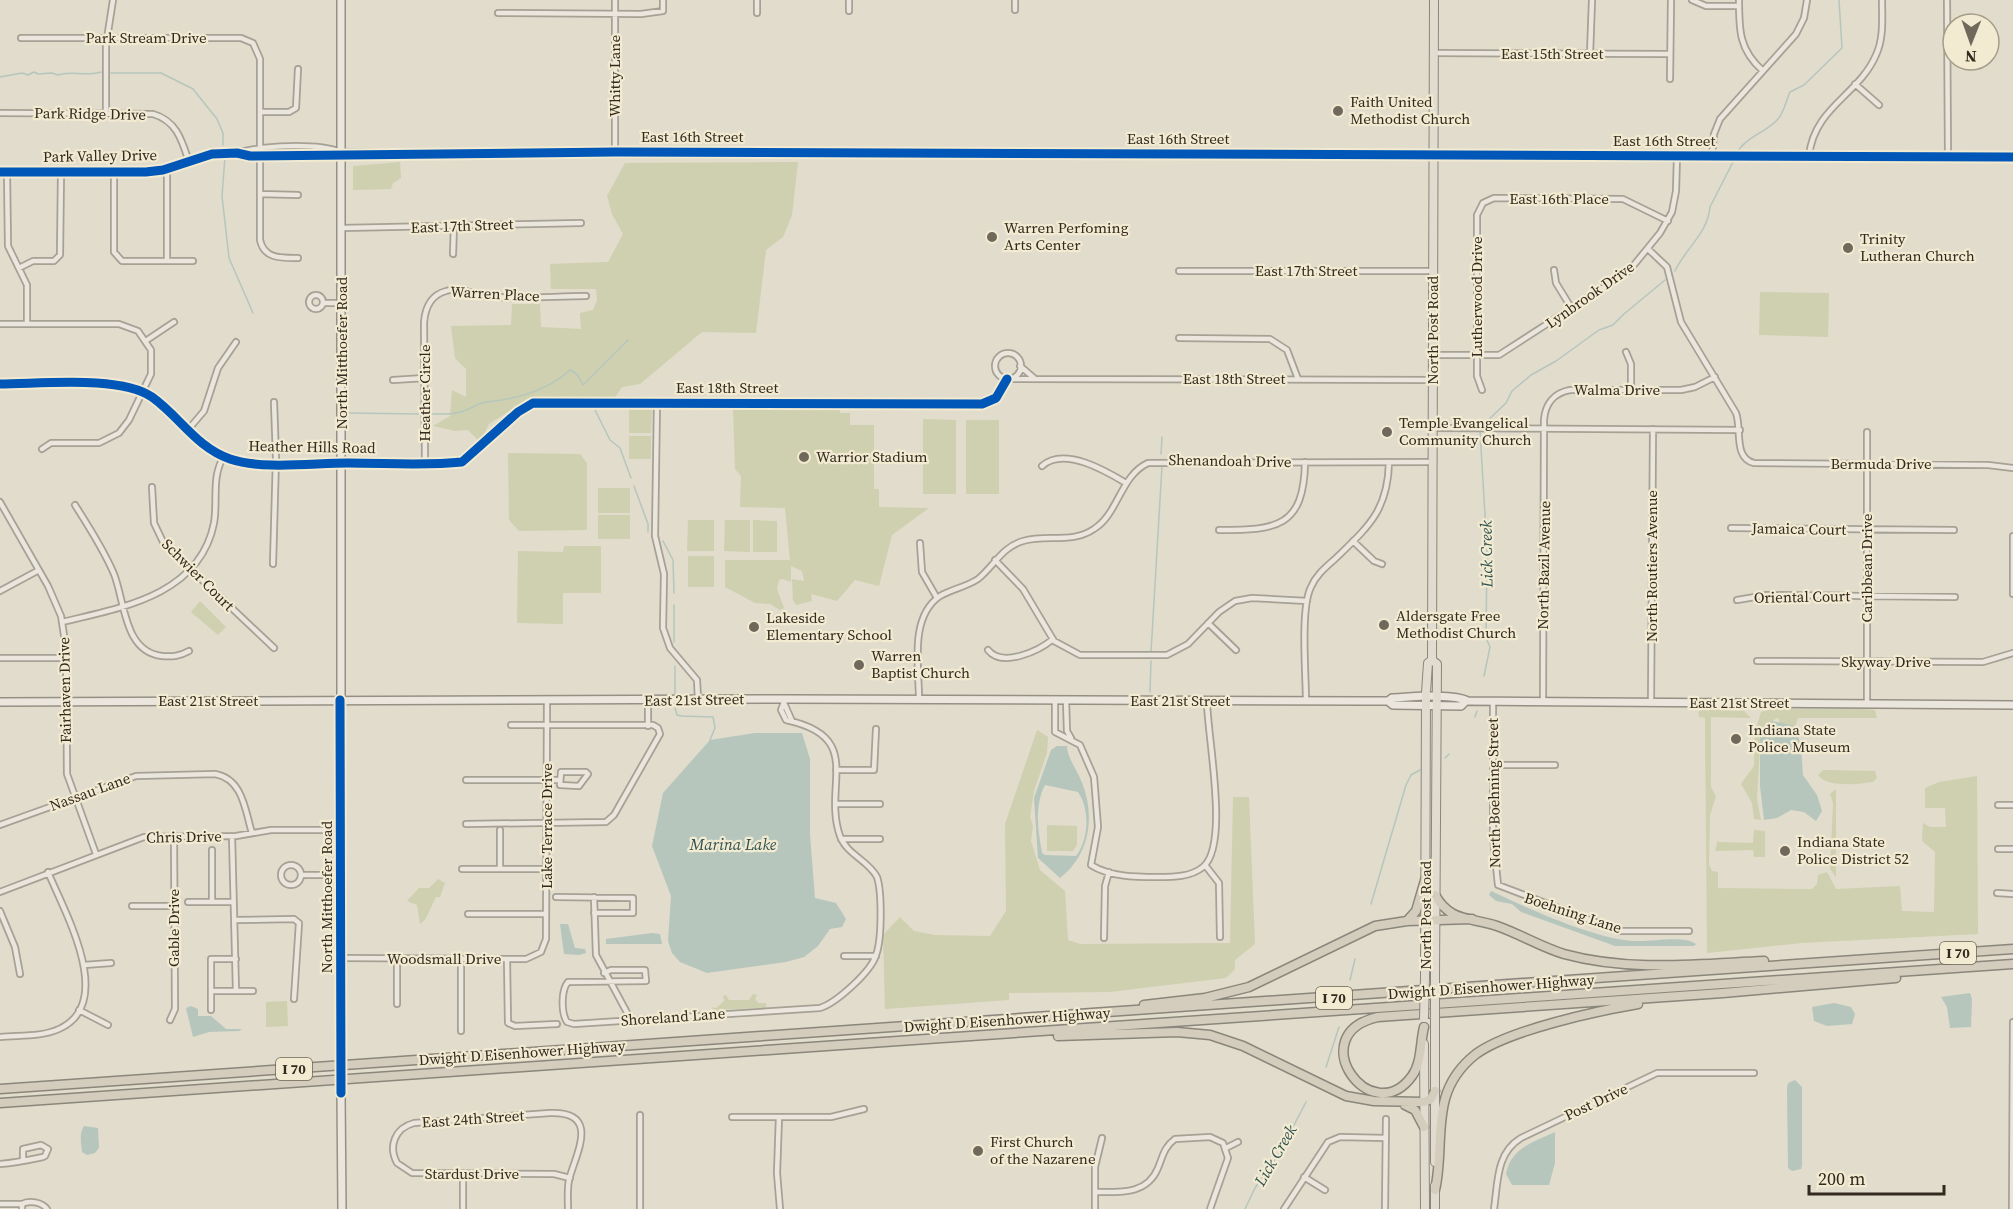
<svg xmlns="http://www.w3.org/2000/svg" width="2013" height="1209" viewBox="0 0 2013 1209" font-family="'Source Serif 4',serif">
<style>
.green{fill:#ced0af}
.water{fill:#b6c6bd;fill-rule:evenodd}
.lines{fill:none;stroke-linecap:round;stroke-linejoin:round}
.stream{stroke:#b6c6bd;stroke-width:1.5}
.minor-casing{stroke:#a6a195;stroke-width:8}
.tertiary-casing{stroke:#a6a195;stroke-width:9}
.secondary-casing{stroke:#969084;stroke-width:10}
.primary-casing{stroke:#8b867c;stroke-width:10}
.motorway-casing{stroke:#8b867c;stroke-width:11}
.minor{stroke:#eae6dd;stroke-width:4.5}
.tertiary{stroke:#eae6dd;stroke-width:6}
.secondary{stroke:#eae6dd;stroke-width:7}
.primary{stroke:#e1dccf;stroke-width:8}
.motorway{stroke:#d4ccbc;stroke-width:8}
.secondary-bridge-casing{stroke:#969084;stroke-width:10;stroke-linecap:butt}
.primary-bridge-casing{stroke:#8b867c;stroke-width:10;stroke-linecap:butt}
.secondary-bridge{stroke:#eae6dd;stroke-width:7}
.primary-bridge{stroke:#e1dccf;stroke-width:8}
.cycleway-casing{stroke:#f2ead1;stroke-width:13}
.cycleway{stroke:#0057b8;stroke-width:9}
.poi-dot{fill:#70685b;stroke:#f2ead1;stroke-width:2}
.labels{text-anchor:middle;stroke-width:4.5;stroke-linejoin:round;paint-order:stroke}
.shield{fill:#f2ead1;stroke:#6c6354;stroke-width:1.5}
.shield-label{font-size:14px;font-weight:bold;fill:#33291e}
.street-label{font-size:15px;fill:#33291e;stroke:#f2ead1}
.poi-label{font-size:15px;fill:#33291e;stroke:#f2ead1;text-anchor:start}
.water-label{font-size:16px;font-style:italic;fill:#2e5251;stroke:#f2ead1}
</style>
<rect width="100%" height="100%" fill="#e1dccc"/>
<path class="green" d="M400 162 401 178 393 183 391 189 353 190V166Z
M798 162 792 215 783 237 766 250 756 333 702 332 640 384 622 387 614 399 525 401 489 424 480 442 468 430 455 431 433 426 450 416 452 390 466 397V369L455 358 451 326 511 325 512 304H540L541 327 581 329 580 313 593 310 597 300 596 289H551L550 264 608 262 623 234 612 214 607 196 625 163Z
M1760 292 1829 293 1828 337 1759 335Z
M733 408 840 409V413H850V425H874V489H879V507L929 508 892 535 879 586 855 580 837 601 811 594 812 601 796 605 793 600 792 579 804 581 802 571 791 566V582L783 579 779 580 777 589 784 608 780 610 770 604 755 603 725 587V560H790L785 508 740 507 741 476 735 469Z
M629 409H652L651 433H629Z
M923 419 956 420V494H923Z
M966 420H999V494H966Z
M629 436H651V459H629Z
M508 453 580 454 587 463V530L519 531 509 520Z
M598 488H630V513H598Z
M598 515H630V539H598Z
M688 520H714V551H687Z
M725 520H750V552L724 551Z
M753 520 777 521V552H753Z
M564 546H601V593H563V624L517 623 518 551 563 552Z
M688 556H714V587H688Z
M200 601 226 627 218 635 191 612Z
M1855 708 1875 710 1877 718H1798L1795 726 1779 724V719L1777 718 1761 729 1757 799 1761 820 1754 819 1752 803 1741 784 1754 766 1755 733 1761 712 1774 709Z
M1703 709 1744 711 1751 718 1711 717V787L1716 796 1710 815 1709 865 1712 871 1718 872V888L1812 889 1817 884 1818 875 1827 872 1836 889 1900 886 1902 911 1934 912 1935 852 1922 841 1923 823 1930 827H1946L1945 808H1925V788L1939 782 1977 776 1978 934 1802 943 1707 953 1705 718 1699 717 1698 712Z
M1037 730 1048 737 1047 753 1034 791 1030 817 1033 826 1031 841 1040 870 1065 891 1068 940 1080 944 1230 943 1233 797H1249L1255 944 1235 960V969L1226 978 1110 992 1009 993V1000L885 1009 883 935 900 917 914 931 935 935 990 936 1006 911 1005 824Z
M1823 770 1875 771 1877 778 1873 782C1859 784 1827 788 1818 775Z
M1836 789V877L1830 869 1833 803 1830 794Z
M1047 825 1077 826V845L1073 851H1047Z
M1754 830 1765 831V857H1754L1753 850 1715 851 1718 839V842L1753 843Z
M438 879 445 883 440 897H436L425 920 420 924 417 905 407 901 419 888H429Z
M753 994 757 995 755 999 758 1003H766V1008L713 1010 712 1007 716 1008 724 1001 723 996 726 995 729 1000H749Z
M287 1001 288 1026 266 1027V1002Z"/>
<path class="water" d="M1772 721 1795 726 1801 746 1803 775 1817 795 1822 811 1816 821 1804 812 1791 810 1777 818 1764 820 1760 786V734L1761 729Z
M755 733H802L810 759V835L815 898 836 903 846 919 842 927 830 929 818 946 804 957 786 962 707 973 680 962 672 953 668 941 671 896 652 846 663 793 710 740Z
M1057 746H1067C1067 756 1075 767 1079 776 1096 811 1092 853 1060 878L1038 858 1034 798 1051 750ZM1045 785 1078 792C1090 809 1089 839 1076 856L1045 855 1042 853C1038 830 1034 806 1045 785Z
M1491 891C1527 908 1597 940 1636 941 1653 942 1683 935 1696 944L1694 946H1615L1521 912 1512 904 1496 901 1489 895Z
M560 924H568L575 948 585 949 586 953 579 955 564 954Z
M652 933 660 934 662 944H606V939Z
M1970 993 1972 999 1971 1027 1950 1028 1947 1007 1941 997Z
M1834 1003 1851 1007 1855 1014 1852 1024 1827 1026 1814 1021 1812 1007Z
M191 1006 198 1009V1016H211L226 1029H242L239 1031 209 1032 193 1037 186 1008Z
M1795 1080 1802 1087V1165L1801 1169 1792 1171 1788 1168 1787 1089 1788 1083Z
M84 1126 98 1128 99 1148 95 1153 87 1155 82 1152C81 1142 79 1134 84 1126Z
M1555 1132V1163L1549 1185H1512L1506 1174C1511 1148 1533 1142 1555 1132Z"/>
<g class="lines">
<path class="stream" d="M111 73H161L193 89 217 119 223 133V145
M0 77 22 73 28 75 34 72 38 74 52 73 58 75C71 70 86 77 101 72
M1737 153C1745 137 1766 133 1778 119 1784 112 1786 101 1790 92L1804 85 1842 48 1839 0
M225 157 222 196 229 258 253 313
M1675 271C1685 249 1708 233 1710 207L1735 158
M595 410 610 440 620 448 631 478
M346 413 421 414
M429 414C441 414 455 415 466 410 472 408 480 402 487 402 517 399 547 391 570 370L577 374 583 385 628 340
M1482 426 1506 403 1512 391 1531 375 1556 361 1599 330 1613 325 1624 314 1665 280
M1480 431 1487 549 1486 638 1490 647 1484 676
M1161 454 1162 437
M634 486 648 524V532
M663 541 673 560 674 593
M674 642V605
M1151 652 1162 466
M1150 692 1151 661
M675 694V666
M675 708 677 715 682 716 713 717 715 728 710 740
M1475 717 1477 711
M1445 758 1449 754
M1371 904 1406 785 1411 775 1420 770
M1350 980 1355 959
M1326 1067 1339 1027
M1245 1209 1255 1188 1280 1152 1306 1102"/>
<g class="minor-casing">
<path id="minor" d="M757 0V13
M849 0V11
M1015 0V10
M1692 0 1706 6H1739
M1739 0C1739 30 1739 50 1763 71
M1947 0 1948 157
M498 13 641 14 663 11V0
M21 38H241L253 43 260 59V240C264 259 281 258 298 258
M1434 53 1670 54
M1590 54 1592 0
M1670 79 1671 0
M1855 84 1879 105
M260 112H289L296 108 298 69
M0 113 153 114C177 121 182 141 189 162
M106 113V45L113 0
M615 152V0
M237 153C262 145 318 143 341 152
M1712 156 1714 134 1720 119 1796 34 1804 18 1807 0
M1809 156C1814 107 1859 95 1876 55 1884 38 1882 18 1882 0
M0 172H153L223 153 250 156H329L342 153
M7 172 8 246 27 285V324
M114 172V252L122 261H193
M260 194 298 195
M342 228 581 223
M1648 249 1667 267 1681 322 1736 413C1742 429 1733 458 1754 463L1988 465 2013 468
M453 254 454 224
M167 261V169
M19 268 33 261H54L60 255 61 173
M1554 270 1556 283 1572 309
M1179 271H1434
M309 302a7 7 0 1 1 14 0a7 7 0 1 1-14 0Z
M323 303H342
M0 324H119L138 331 151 350V374L129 420 119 433 99 443H51L42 449
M1179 338 1270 339 1287 350 1298 379
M147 340 174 322
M1626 352 1631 364V390
M995 366a13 13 0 1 1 26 0a13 13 0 1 1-26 0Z
M1433 355H1499L1629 271 1660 233 1672 212 1676 191 1677 156
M1020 366 1034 378
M1010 379 1433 380
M393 380 425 378
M0 384C40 384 120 375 152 397 180 417 196 447 230 459 263 470 313 463 348 463 386 463 425 466 462 462L518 412 533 403 982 404 996 398 1007 379
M1482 390 1477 376V215L1483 203 1494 198 1623 199 1668 221
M657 403 655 536 664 574 663 628 670 648 697 680 698 699
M1433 428 1740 430
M187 431 204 411 218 368 236 342
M1867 432V704
M425 462 424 323C425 308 431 295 446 291 460 286 473 295 487 296 519 300 554 296 586 296
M1042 466C1064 446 1106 471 1126 483
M152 487 154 523 164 544 274 648
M0 502 48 586 61 616 66 648 67 774 96 854
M75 505C89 527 104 550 114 574 125 602 124 652 162 656 173 657 180 656 189 651
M1731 528 1954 530
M1219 530C1276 530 1304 528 1305 462
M2013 536V594
M1353 541 1374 561 1382 564
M920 543 922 572 937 598
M995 560 1023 589 1054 641 1080 655H1167L1188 644 1219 612 1235 601 1252 598 1307 601
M273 564 276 458 274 402
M0 591 39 570
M1737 600 1767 595 1955 597
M62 622C121 608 200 595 214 523 218 500 211 477 224 456
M1208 623 1236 650
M988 650C1002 668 1039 651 1053 639
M0 658H66
M1757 661 1983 662 2013 653
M919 699C919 667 909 617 940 596 952 589 966 587 978 579 994 566 1002 547 1023 541 1047 534 1072 544 1094 529 1119 513 1120 476 1148 463L1433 462
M1055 700V732L1080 745 1094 777 1098 827 1091 865C1110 877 1136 877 1158 877 1173 877 1191 877 1203 867 1230 845 1207 735 1207 701
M1066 700 1067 731 1071 738
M1306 701C1306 674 1300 609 1311 587 1316 575 1326 567 1335 559 1368 527 1388 511 1389 462
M1493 701V837L1498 885 1619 931H1689
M1543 702 1544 420C1545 404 1554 393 1570 390H1681L1695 387 1715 377
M784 703 792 721
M1651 703 1653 429
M648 726V700
M1493 765H1555
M836 770H874L876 729
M586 772 588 774 579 786 560 785 561 772Z
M466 780H560
M837 804H880
M1998 805H2013
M466 824 606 822 614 815 660 734 658 728 653 725H511
M0 825 136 776 215 774C243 779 245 810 252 833
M232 836 236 991
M841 839H880
M1998 849H2013
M212 850V902
M281 875a10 10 0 1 1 20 0a10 10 0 1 1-20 0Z
M1205 865 1219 883 1220 937
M462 869H546
M500 869V830
M301 875H342
M0 892 144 837 236 836 271 830H342
M1997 893 2013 894
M556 897 633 898V913H594
M594 897 596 955 631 1020
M188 902H233
M132 906H174
M0 911 15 947 20 974
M468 914H546
M236 920 294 919 299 923 294 999
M1104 938 1105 886 1109 872
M844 956H876
M342 958 526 959 541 952 546 939 547 701
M397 959V1004
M461 959V1031
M507 959 508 1023 515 1026 557 1024
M84 965 111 963
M604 973 611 970H645L646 981 568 982C561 990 561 1013 567 1022L574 1024 820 1008C836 1003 871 972 876 955 882 940 882 892 877 877 868 860 847 855 840 836 822 785 866 737 786 720L781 710 785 699
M211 991H253
M79 1010 108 1025
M211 1010V959H236
M170 1020 175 1009 174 836
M0 1037C18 1035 42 1037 59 1029 117 1003 64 911 48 872
M732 1117H831L864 1109
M779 1117 777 1173 780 1209
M1226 1148 1238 1142
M0 1164C15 1163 29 1160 43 1157L45 1156 48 1149 41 1145 23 1149V1161
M1304 1177 1325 1190
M1095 1192C1120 1192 1147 1195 1158 1168 1163 1156 1164 1147 1175 1139L1210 1137 1223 1143 1228 1158 1210 1209
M0 1204H22
M22 1209V1204C29 1200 42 1202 47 1209
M463 1209V1174
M568 1209C568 1200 567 1190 569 1180 575 1155 602 1111 550 1113L414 1123C395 1128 388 1146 397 1163L412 1173 554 1174 570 1178
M640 1209V1115
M1095 1209V1167L1102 1138
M1284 1209 1328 1142 1340 1137 1386 1138
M1385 1209 1386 1119
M1494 1209C1498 1182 1496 1153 1521 1138L1657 1073H1754
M2012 1209 2013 1022"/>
</g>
<g class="tertiary-casing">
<path id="tertiary" d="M342 153 2013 157"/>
</g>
<g class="secondary-casing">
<path id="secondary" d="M1388 701 1393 705 1461 706 1466 701
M0 702 785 699 1367 701H1388L1392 698C1412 697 1453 693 1468 701L2013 705
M341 1051V0
M341 1093 342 1209"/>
</g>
<g class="primary-casing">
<path id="primary" d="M1432 660 1437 664 1435 977
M1425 977 1426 692 1428 663 1432 660 1434 0
M1435 1017V1162
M1424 1044 1425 1209
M1435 1186V1209"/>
</g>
<g class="motorway-casing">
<path id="motorway" d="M1435 895C1450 922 1470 917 1497 926 1520 934 1541 947 1564 954 1629 972 1698 964 1764 961
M1407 921 1416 911 1426 877
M1144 1005 1205 998 1249 987 1375 926 1407 921 1472 919
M1424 1027C1420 1043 1422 1062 1412 1076 1371 1132 1301 1034 1378 1017L1723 993 1896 978
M1058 1036 1177 1032 1210 1035 1243 1046 1346 1096 1374 1101 1424 1102 1431 1099 1435 1091
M0 1089 2013 949
M0 1103 2013 964
M1405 1105 1415 1110 1424 1127
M1435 1190C1442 1160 1437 1128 1445 1099 1450 1081 1462 1065 1476 1054 1509 1030 1597 1011 1638 1004"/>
</g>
<use href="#minor" class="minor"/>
<use href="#tertiary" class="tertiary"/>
<use href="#secondary" class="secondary"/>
<use href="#primary" class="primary"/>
<use href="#motorway" class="motorway"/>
<g class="secondary-bridge-casing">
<path id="secondary-bridge" d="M341 1093V1051"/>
</g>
<g class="primary-bridge-casing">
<path id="primary-bridge" d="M1435 1017V977
M1424 1018 1425 977"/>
</g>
<use href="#secondary-bridge" class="secondary-bridge"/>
<use href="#primary-bridge" class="primary-bridge"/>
<g class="cycleway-casing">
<path id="cycleway" d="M0 172H146L163 170 212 154 237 153 250 156 615 152 2013 157
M0 384C40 384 120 375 152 397 180 417 196 447 230 459 263 470 313 463 348 463 386 463 425 466 462 462L518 412 533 403 982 404 996 398 1007 379
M340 700 341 1093"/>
</g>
<use href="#cycleway" class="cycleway"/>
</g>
<g class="poi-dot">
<circle cx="1338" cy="111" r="6"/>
<circle cx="992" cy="237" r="6"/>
<circle cx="1848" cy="248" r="6"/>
<circle cx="1387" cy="432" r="6"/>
<circle cx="804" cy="457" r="6"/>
<circle cx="1384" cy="625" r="6"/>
<circle cx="754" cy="627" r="6"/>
<circle cx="859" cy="665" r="6"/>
<circle cx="1736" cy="739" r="6"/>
<circle cx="1785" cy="851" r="6"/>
<circle cx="978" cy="1151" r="6"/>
</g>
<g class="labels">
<g class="shield">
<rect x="1940" y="942" width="36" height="22" rx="4.5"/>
<rect x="1316" y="987" width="36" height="22" rx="4.5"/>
<rect x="276" y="1058" width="36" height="22" rx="4.5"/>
</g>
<g class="shield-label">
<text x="1958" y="958">I 70</text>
<text x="1334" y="1003">I 70</text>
<text x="294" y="1074">I 70</text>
</g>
<g class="street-label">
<text x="146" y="43">Park Stream Drive</text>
<text x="1552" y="59">East 15th Street</text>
<text transform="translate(615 76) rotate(-90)" y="5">Whitty Lane</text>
<text transform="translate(90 114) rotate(1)" y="5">Park Ridge Drive</text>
<text x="692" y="142">East 16th Street</text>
<text x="1178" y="144">East 16th Street</text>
<text x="1664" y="146">East 16th Street</text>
<text transform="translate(100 156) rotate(-1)" y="5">Park Valley Drive</text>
<text x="1559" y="204">East 16th Place</text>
<text transform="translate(462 226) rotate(-2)" y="5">East 17th Street</text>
<text x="1306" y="276">East 17th Street</text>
<text transform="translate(495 294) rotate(3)" y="5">Warren Place</text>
<text transform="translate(1590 295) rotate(-35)" y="5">Lynbrook Drive</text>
<text transform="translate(1477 297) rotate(-90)" y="5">Lutherwood Drive</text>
<text transform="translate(1433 330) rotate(-90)" y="5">North Post Road</text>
<text transform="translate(342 353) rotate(-90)" y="5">North Mitthoefer Road</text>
<text x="1234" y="384">East 18th Street</text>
<text x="727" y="393">East 18th Street</text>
<text x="1617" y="395">Walma Drive</text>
<text transform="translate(425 393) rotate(-90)" y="5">Heather Circle</text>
<text transform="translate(312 447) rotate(1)" y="5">Heather Hills Road</text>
<text transform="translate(1230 461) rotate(1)" y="5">Shenandoah Drive</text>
<text x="1881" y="469">Bermuda Drive</text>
<text transform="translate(1799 529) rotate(1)" y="5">Jamaica Court</text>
<text transform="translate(1544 565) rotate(-89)" y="5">North Bazil Avenue</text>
<text transform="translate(1652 566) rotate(-90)" y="5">North Routiers Avenue</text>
<text transform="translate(1867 568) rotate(-90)" y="5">Caribbean Drive</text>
<text transform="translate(198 575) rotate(45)" y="5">Schwier Court</text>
<text transform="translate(1802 597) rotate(-1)" y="5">Oriental Court</text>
<text x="1886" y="667">Skyway Drive</text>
<text transform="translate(65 690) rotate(-91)" y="5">Fairhaven Drive</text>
<text transform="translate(694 700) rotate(-1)" y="5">East 21st Street</text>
<text x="208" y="706">East 21st Street</text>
<text x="1180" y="706">East 21st Street</text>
<text x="1739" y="708">East 21st Street</text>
<text transform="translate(90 792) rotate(-20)" y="5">Nassau Lane</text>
<text transform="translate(1494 793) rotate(-91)" y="5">North Boehning Street</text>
<text transform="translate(547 826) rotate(-90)" y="5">Lake Terrace Drive</text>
<text transform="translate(184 837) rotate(-1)" y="5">Chris Drive</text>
<text transform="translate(327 897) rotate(-90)" y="5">North Mitthoefer Road</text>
<text transform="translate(1573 913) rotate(18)" y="5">Boehning Lane</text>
<text transform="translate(1426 915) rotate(-90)" y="5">North Post Road</text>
<text transform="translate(174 928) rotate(-90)" y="5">Gable Drive</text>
<text x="444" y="964">Woodsmall Drive</text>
<text transform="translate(1491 987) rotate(-4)" y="5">Dwight D Eisenhower Highway</text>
<text transform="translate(673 1017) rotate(-4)" y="5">Shoreland Lane</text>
<text transform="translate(1007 1020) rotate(-4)" y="5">Dwight D Eisenhower Highway</text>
<text transform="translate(522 1053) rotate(-4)" y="5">Dwight D Eisenhower Highway</text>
<text transform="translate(1596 1102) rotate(-25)" y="5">Post Drive</text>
<text transform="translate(473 1119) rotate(-4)" y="5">East 24th Street</text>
<text x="472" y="1179">Stardust Drive</text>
</g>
<g class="poi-label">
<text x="1350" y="107">Faith United<tspan x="1350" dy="17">Methodist Church</tspan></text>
<text x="1004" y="233">Warren Perfoming<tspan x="1004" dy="17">Arts Center</tspan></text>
<text x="1860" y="244">Trinity<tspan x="1860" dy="17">Lutheran Church</tspan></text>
<text x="1399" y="428">Temple Evangelical<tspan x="1399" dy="17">Community Church</tspan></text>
<text x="816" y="462">Warrior Stadium</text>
<text x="1396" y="621">Aldersgate Free<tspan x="1396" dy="17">Methodist Church</tspan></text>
<text x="766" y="623">Lakeside<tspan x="766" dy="17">Elementary School</tspan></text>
<text x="871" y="661">Warren<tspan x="871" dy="17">Baptist Church</tspan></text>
<text x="1748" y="735">Indiana State<tspan x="1748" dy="17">Police Museum</tspan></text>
<text x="1797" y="847">Indiana State<tspan x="1797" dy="17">Police District 52</tspan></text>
<text x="990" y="1147">First Church<tspan x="990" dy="17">of the Nazarene</tspan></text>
</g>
<g class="water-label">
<text transform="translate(1486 554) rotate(-91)" y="6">Lick Creek</text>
<text x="733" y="850">Marina Lake</text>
<text transform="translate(1275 1155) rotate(-60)" y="6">Lick Creek</text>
</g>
</g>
<g transform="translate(1971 42) rotate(181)"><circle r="28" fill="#f2ead1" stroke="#a69d89" stroke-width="1.5"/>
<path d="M0-4.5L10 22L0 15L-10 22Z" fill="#70685b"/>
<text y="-9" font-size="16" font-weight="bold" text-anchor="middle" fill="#33291e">N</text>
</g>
<path d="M1809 1185v9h135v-9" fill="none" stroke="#33291e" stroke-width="3"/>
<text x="1818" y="1185" font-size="18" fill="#33291e" stroke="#f2ead1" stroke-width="4.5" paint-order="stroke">200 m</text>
</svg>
